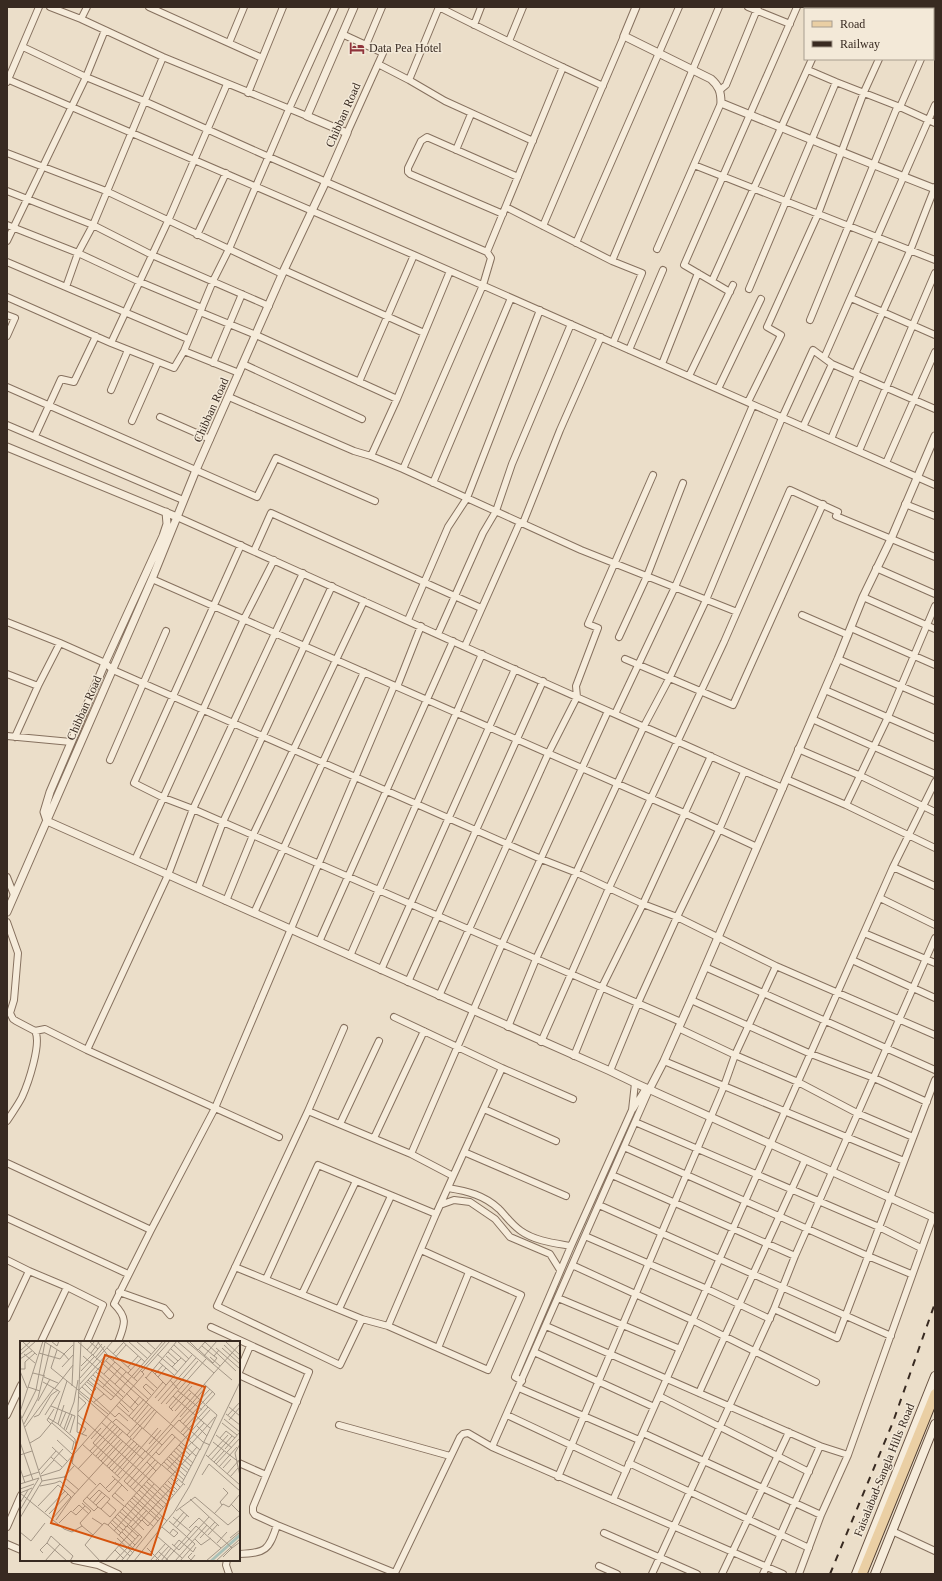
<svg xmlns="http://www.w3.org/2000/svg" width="942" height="1581" viewBox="0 0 942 1581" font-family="Georgia,serif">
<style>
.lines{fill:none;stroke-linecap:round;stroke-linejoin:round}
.minor-casing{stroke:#86715f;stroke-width:8}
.tertiary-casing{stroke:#86715f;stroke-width:9}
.secondary-casing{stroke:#685242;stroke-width:10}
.primary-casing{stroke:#544032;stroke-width:11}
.minor{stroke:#f6ecdb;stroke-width:6}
.tertiary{stroke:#f6ecdb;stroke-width:7}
.secondary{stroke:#f6ecdb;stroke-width:8}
.primary{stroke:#eacfa4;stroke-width:9}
.rail{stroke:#382a21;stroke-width:2;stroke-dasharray:7 7;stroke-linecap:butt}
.labels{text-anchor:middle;stroke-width:3;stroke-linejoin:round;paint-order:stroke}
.poi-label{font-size:12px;fill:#382a21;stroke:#f3e9d8;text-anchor:start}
.street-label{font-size:12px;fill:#382a21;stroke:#f3e9d8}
.inset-road{fill:none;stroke:#a39686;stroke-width:1}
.view{fill:#d6540e;fill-opacity:0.15;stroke:#d6540e;stroke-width:2}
.inset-edge{fill:none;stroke:#382a21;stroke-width:2}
</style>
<rect width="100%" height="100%" fill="#ebdec9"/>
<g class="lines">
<g class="minor-casing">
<path id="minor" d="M50 7 81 19 163 57 307 116
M149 7 262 58
M439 7C493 35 548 60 603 86
M748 7 790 24
M903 9 904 7
M81 19 87 7
M474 25 481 7
M342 34 383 53 347 133
M933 34 935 30
M509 41 523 7
M229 43 244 7
M366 45 382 7
M23 47 86 77 144 101 269 157 487 252 491 258 483 285 403 469
M378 64 409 80 445 101 533 141
M808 70 836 82 900 107 935 123
M7 79 414 255 935 485
M409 80 439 7
M7 82 39 7
M720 90 726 85 758 7
M248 93 283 7
M456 150 471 114
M7 153 106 191 282 274
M694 165 935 260
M7 191 93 225 152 255 269 306
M506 207 612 261 642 273 613 343
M503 214 410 174 408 172V168L421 141 427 137 518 177
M7 225 78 253 140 282 202 308
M543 226 624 36
M197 235 226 173
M7 241 86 77 105 30
M576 243 679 7
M657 249 721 103
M487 252 563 67
M612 261 719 7
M7 262 188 339
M284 270 424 333
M712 281 812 59
M66 287 78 253 93 225 163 57
M749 289 836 82
M730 292 684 265 797 7
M7 297 111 343 174 368 184 351 213 281 229 249 289 109 335 7
M851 298 935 335
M200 312 256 335 397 399
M7 315 15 318 7 336
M810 320 896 110 900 107 921 59
M111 343 168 221 227 84
M629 350 663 270
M184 351 239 373
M824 358 935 105
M213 363 242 294
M243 364 362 419
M662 364 698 273
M855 374 910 251 935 187
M689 376 733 285
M359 382 414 255
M7 387 257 497 276 458 375 501
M718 389 761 299
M111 390 128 350
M229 397 354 451 371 456 403 469 581 550 737 612
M748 402 781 335 767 327 818 214 864 92 879 59
M160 417 210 439
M132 421 158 362
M7 425 183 500
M803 427 832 364
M35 436 61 379 74 382 96 336
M831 439 858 375
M859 451 935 273
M371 456 397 399 450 271
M886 463 935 352
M433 483 511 298
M905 504 935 516
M177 517C332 586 487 658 642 726 689 746 735 768 783 788
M523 523 560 430 601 337
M241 545 134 783 164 798 193 809 681 1022
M254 551 271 513 481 608
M876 568 935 594
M152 579 684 813 757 847
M863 597 935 629
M802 615 848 635
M408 620 448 527 467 498 540 310
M7 622 60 643 105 663 113 670 541 859 577 873 643 904 677 917 776 966 935 1035
M851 628 935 665
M438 634 483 533 496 511 512 464 571 324
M619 637 647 576 683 483
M465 646 520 522
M625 659 733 705 823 504
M838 659 935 701
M7 674 38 686 15 737
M38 686 60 643
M397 687 421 626
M825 690 935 738
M615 714 675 587 753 405
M812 719 935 774
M7 736 71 742
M798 749 861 776 935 812
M110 760 166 631
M786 779 846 805 935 848
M846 805 888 717 935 606
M135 860 244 619 274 560
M893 867 935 886
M7 877 14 895
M198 888 223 822 332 586
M880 898 935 925
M226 901 253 835 364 601
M254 913 364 672
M7 922 18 953 14 1000 10 1013 13 1019 16 1021 35 1031 45 1029 87 1050 279 1137
M864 933 935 963
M319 942 453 641
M350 956 482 654
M852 960 935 998
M705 967 935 1070
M381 970 515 669
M408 982 543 681
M439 996 548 754 577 697 576 686 598 628 588 624 653 475
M691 1000 811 1054 874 1078 927 1102
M394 1017 502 1068
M508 1027 536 959 644 726 670 677 706 600 782 418 813 350 832 364 935 409
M678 1028 735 1055 798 1082 857 1113 913 1137
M541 1042 609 888 724 642 790 490 838 512 836 516 935 557
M87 1050 168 875 193 809 303 573
M574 1056 602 987 643 904 711 756
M664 1061 904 1161
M610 1071 638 1003 677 917 719 830 744 772
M649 1090 492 1447 783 1574
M484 1109 556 1141
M633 1109 646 1088
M308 1111 344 1028
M7 1121C12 1113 18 1105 22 1097 28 1084 42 1043 35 1031
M635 1122 879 1227 921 1248
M340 1124 379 1041
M374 1138 424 1031
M624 1147 868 1256 911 1274
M464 1152 566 1196
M411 1154 453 1176
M7 1163 151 1230
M612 1175 795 1256
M448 1188C467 1191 484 1195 499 1209 506 1216 512 1225 521 1231 535 1241 554 1243 571 1246L632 1110 635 1083
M440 1205 454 1200 470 1202 495 1219 510 1237 550 1254 560 1270
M599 1205 891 1336
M436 1214 502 1068 573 1099
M7 1218 128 1274
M585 1236 707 1289 770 1319
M7 1260 29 1271 7 1318
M572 1265 692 1320 816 1382
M235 1267 362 1319 340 1365 217 1306 308 1111 411 1154 502 944 608 711
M29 1271 67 1287 41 1342
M266 1279 318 1165 436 1214 388 1326 362 1319
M67 1287 103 1305 87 1342
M119 1292 164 1308 170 1315
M302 1294 356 1181
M558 1298 680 1349
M339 1309 391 1196
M774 1309 837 1338 935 1080
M388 1326 488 1370 521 1295 421 1250
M546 1326 820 1446 763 1574
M211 1327 309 1372 253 1507V1512L255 1515 277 1525 395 1573 460 1437 463 1434 468 1433 492 1447
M118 1342C125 1324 128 1318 114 1304L151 1230 215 1108 394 686
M438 1348 469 1272
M534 1352 654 1407
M239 1372 250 1346
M239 1375 297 1402
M522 1381 515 1377 571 1246
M519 1388 639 1440
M699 1393 805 1160
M659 1396 809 1472
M7 1415 21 1385
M507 1415 626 1471
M339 1425 450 1456
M643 1433 821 1515
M820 1446 848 1455
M239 1463 266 1475
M629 1463 809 1548
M558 1477 724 1086 735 1055 776 966
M613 1500 893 867 935 782
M7 1527 21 1495
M892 1531 935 1551
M604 1533 697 1574
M7 1544 21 1550
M239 1554C266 1553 269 1550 277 1525
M74 1560 98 1565 118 1574
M227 1560 226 1565 229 1574
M599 1566 617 1574
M652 1574 774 1309 795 1256 935 938
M722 1574 789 1432
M799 1574 821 1515 848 1455 933 1217"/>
</g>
<g class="tertiary-casing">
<path id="tertiary" d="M636 7 624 36 711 79C719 86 721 92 721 103 792 132 863 161 935 189
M7 447 177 517
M47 821 610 1071 635 1083 935 1218
M47 821 44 812 50 792 105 663 163 536 167 524 166 512
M7 912 152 579 196 470 284 270 326 181 347 133 307 116 354 7
M649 1090 664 1061 691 1000 838 659 863 597 891 539 935 436"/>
</g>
<g class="secondary-casing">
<path id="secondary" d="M856 1574 935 1376
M875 1574 935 1424"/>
</g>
<g class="primary-casing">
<path id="primary" d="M862 1574 935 1394"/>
</g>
<use href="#minor" class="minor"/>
<use href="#tertiary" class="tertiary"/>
<use href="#secondary" class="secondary"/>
<use href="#primary" class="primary"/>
<path class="rail" d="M830 1574 893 1422 935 1303"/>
</g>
<defs>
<g id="hotel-bare" transform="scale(1.2)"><path d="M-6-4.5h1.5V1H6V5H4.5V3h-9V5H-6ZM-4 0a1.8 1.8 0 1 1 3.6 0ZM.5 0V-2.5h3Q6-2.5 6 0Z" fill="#90343b" stroke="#f3e9d8" stroke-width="2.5" paint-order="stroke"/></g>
</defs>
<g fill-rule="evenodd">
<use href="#hotel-bare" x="357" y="48"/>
</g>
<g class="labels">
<g class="poi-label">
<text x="369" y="52">Data Pea Hotel</text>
</g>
<g class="street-label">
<text transform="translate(343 115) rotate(-66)" y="4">Chibban Road</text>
<text transform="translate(211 410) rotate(-66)" y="4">Chibban Road</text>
<text transform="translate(84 708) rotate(-66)" y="4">Chibban Road</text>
<text transform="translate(884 1470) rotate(-68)" y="4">Faisalabad-Sangla Hills Road</text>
</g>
</g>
<g transform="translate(20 1341)">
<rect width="220" height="220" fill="#ebdec9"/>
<path d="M220 192V196L193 220H189Z" fill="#a9c0b7"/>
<path class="inset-road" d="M2 0 17 14M31 0 37 5 39 0M57 0 180 109 197 74 169 49M61 0 57 91 67 95M69 0 78 8M77 0 89 16 117 40M102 0 125 21M108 0 128 18M116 0 131 13M126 0 136 9M157 0 194 32 220 3M166 0 212 39M169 0 178 9 185 1 216 30M25 1 44 13 53 4M206 1 220 14M154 4 169 18M204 4 220 19M182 5 194 15M87 7 111 29M196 7 219 27M202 7 220 23M151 8 166 21M37 9 31 27 88 73M67 9 75 0M179 9 193 22 197 17 194 15 199 9M0 10 11 0M148 11 158 20M19 12 40 18 44 13 49 19M71 12 79 1M4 13 15 22M93 13 103 2M137 13 158 31M0 14 16 0M73 14 82 3M63 15 105 52M146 15 155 23M184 15 197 0M76 16 85 5M190 16 200 25M0 18 12 10M93 19 106 4M86 20 128 58M139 21 154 34M61 25 73 13M42 26 53 14M108 26 118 15M152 26 161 17M0 28H5V21L15 12M0 30 7 47M61 30 75 15M132 30 146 44M76 31 103 56M122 31 150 0M13 32 25 35M108 32 121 18M84 33 95 21M135 33 143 24M73 34 96 54M24 36 38 42M125 36 137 47M138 36 146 27M60 37 93 0M71 37 94 56M114 37 146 0M126 37 157 0M68 39 91 59 143 0M150 39 158 48M23 41 39 50M60 43 87 13M65 43 73 51 76 48 67 41M95 43 106 31M184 43 195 53 186 63M52 45 54 0M8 46 20 50M62 46 95 76 99 72 108 80M35 47 53 24M82 47 101 26M59 49 89 16M158 50 182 69M58 51 141 124M106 52 118 64M96 54 114 70M131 54 123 46 126 43 134 50M153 55 190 87M135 57 172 14M18 60 30 38M138 60 176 17M74 61 84 53M99 61 109 71M141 63 178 20M146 63 186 18M96 64 142 104M31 65 55 75 50 92M209 66 220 75M110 67 120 55M151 68 172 45M153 70 149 66 170 42M155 70 171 52M0 71 23 0M58 71 66 62 58 55M0 72 22 140 0 177M206 73 220 84M25 74 40 50M58 74 150 157M208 74 220 61M109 75 124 58M14 76 19 74 31 54 38 49M160 76 187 45M2 77 16 49 25 1M28 77 38 83 44 64M112 78 143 41M204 78 220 91M209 79 220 66M92 80 73 102 122 146M115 80 129 63M160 80 190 48M57 81 66 88 62 93M81 81 124 119M93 81 96 78 110 90M32 82 54 101 52 109M151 82 194 32M202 82 217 94M4 83 18 57 31 4M31 83 27 79 34 68M38 83 55 98 56 108M163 83 193 50M40 85 46 71M177 85 187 95M5 86 34 47M44 88 54 61 58 39M123 88 137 70M46 89 52 74M161 91 185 64M107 94 132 66M163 94 188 66M196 94 212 107M110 96 135 68M200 97 206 90 215 97M71 98 81 87M113 98 122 87M37 99 52 113M169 99 184 82M0 101 13 139M193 101 220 122M10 102 20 96 34 79 47 40M172 102 195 76M62 103 100 137M129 103 141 89M220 103 215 112 220 135M159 104 170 114M32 106 47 120M156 107 173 122M205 108 220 91M70 110 95 83M154 110 171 125M126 111 151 83M136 111 139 114 155 96M54 113 52 122 76 144M151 113 169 129M0 114 12 110M186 114 220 144M76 115 100 88M31 116 42 126M149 116 168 132M188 116 208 94M78 117 103 90M34 118 43 108M147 118 166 136M191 119 212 95M81 120 101 98M127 121 136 130M144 121 164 139M194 121 204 110M196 123 220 97M142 124 165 144M87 125 111 98M199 126 217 106M0 127 5 142M89 127 114 100M203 127 211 118M58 128 98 85M19 129 36 110M147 129 172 101M92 130 117 103M95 132 119 105M21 133 34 119M207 133 220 118M182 134 189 123 220 150M21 135 40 129 124 33 120 29M92 135 102 144M97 135 138 87M3 136 19 131M44 136 54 125M210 136 218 127M151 137 160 146M22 140 44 136 59 149M104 140 159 79 183 101 190 104M104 140 147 180M148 140 157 149M127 141 148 160M35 142 40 140 55 153M162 142 180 108M0 143 19 137M107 143 152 93 176 115M145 143 155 151M124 144 146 163M20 145 35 142M143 145 153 154M110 146 135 119M122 146 143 166M86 147 95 138M0 148 14 143M113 149 138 121M119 149 141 168M0 152 44 188 52 191 62 185M0 152 12 147M95 152 104 160M92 155 104 165M92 155 102 144 108 150M114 155 140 178M67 156 78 166 74 170 63 160 80 142 89 151 125 110M112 157 138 180M170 158 199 185M69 159 79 149 90 158 81 168 78 166M110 160 121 170M0 162 8 149M62 162 71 170 60 182 62 185 73 194 84 182 88 184M73 162 82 151M107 162 134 186M211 163 220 172M76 164 86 154M202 164 200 161 208 152 203 147M18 165 38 144 45 150 25 171M105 165 121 180M159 167 169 176M81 168 90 176 96 169 87 161M102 168 124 189M0 169 19 137M53 170 59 164 69 173M156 170 175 156 208 184 220 174M100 171 111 180M29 173 48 153 45 150M97 173 122 196 101 220M194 173 203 163 209 166 220 153M95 176 106 186M153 176 171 191M33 177 51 156 48 153M72 177 83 184M36 179 52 156 103 100M92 179 103 189M122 179 128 185 163 143M149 180 175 203 160 220M90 181 101 192M39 182 51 170 56 174 65 165M153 184 164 171M107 185 118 195M111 186 127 169M142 186 154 196 158 192 153 188 150 192M156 187 167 174M169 187 179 177 212 207 220 201M104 188 115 198M94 190 134 143M0 191 11 200 25 182M102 191 115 204M73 194 65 204 80 220M99 194 177 106M188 194 198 183M137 195 162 217M97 197 113 212M180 197 195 181M210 197 220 189M175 198 181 204 191 197M95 201 110 215M27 202 31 195 53 215 50 220M197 202 207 191M152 203 159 209 189 176M154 205 159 199 173 211 176 206M127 207 140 220M95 209 104 218M115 209 88 184 190 69M139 211 149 220M23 212 20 209 27 202 47 220M172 212 168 216 171 219 175 214M203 216 212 207M25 220 40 203M85 220 158 139M95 220 120 193M106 220 142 175M114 220 154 171 169 146 220 41M130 220 146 202M135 220 149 205M141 220 151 207M145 220 176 185 201 207M155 220 187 184M186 220 220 191M196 220 220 198"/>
<path class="view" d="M85 14 185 46 131 214 31 182Z"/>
<rect width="220" height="220" class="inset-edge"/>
</g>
<rect width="942" height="1581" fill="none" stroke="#382a21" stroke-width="16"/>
<rect x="804" y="8" width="130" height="52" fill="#f3e9d8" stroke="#a89d8f"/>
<rect x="812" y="21" width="20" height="6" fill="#eacfa4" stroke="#a89d8f"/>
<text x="840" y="28" font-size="12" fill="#382a21">Road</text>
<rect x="812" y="41" width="20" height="6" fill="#382a21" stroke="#a89d8f"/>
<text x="840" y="48" font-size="12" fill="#382a21">Railway</text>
</svg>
